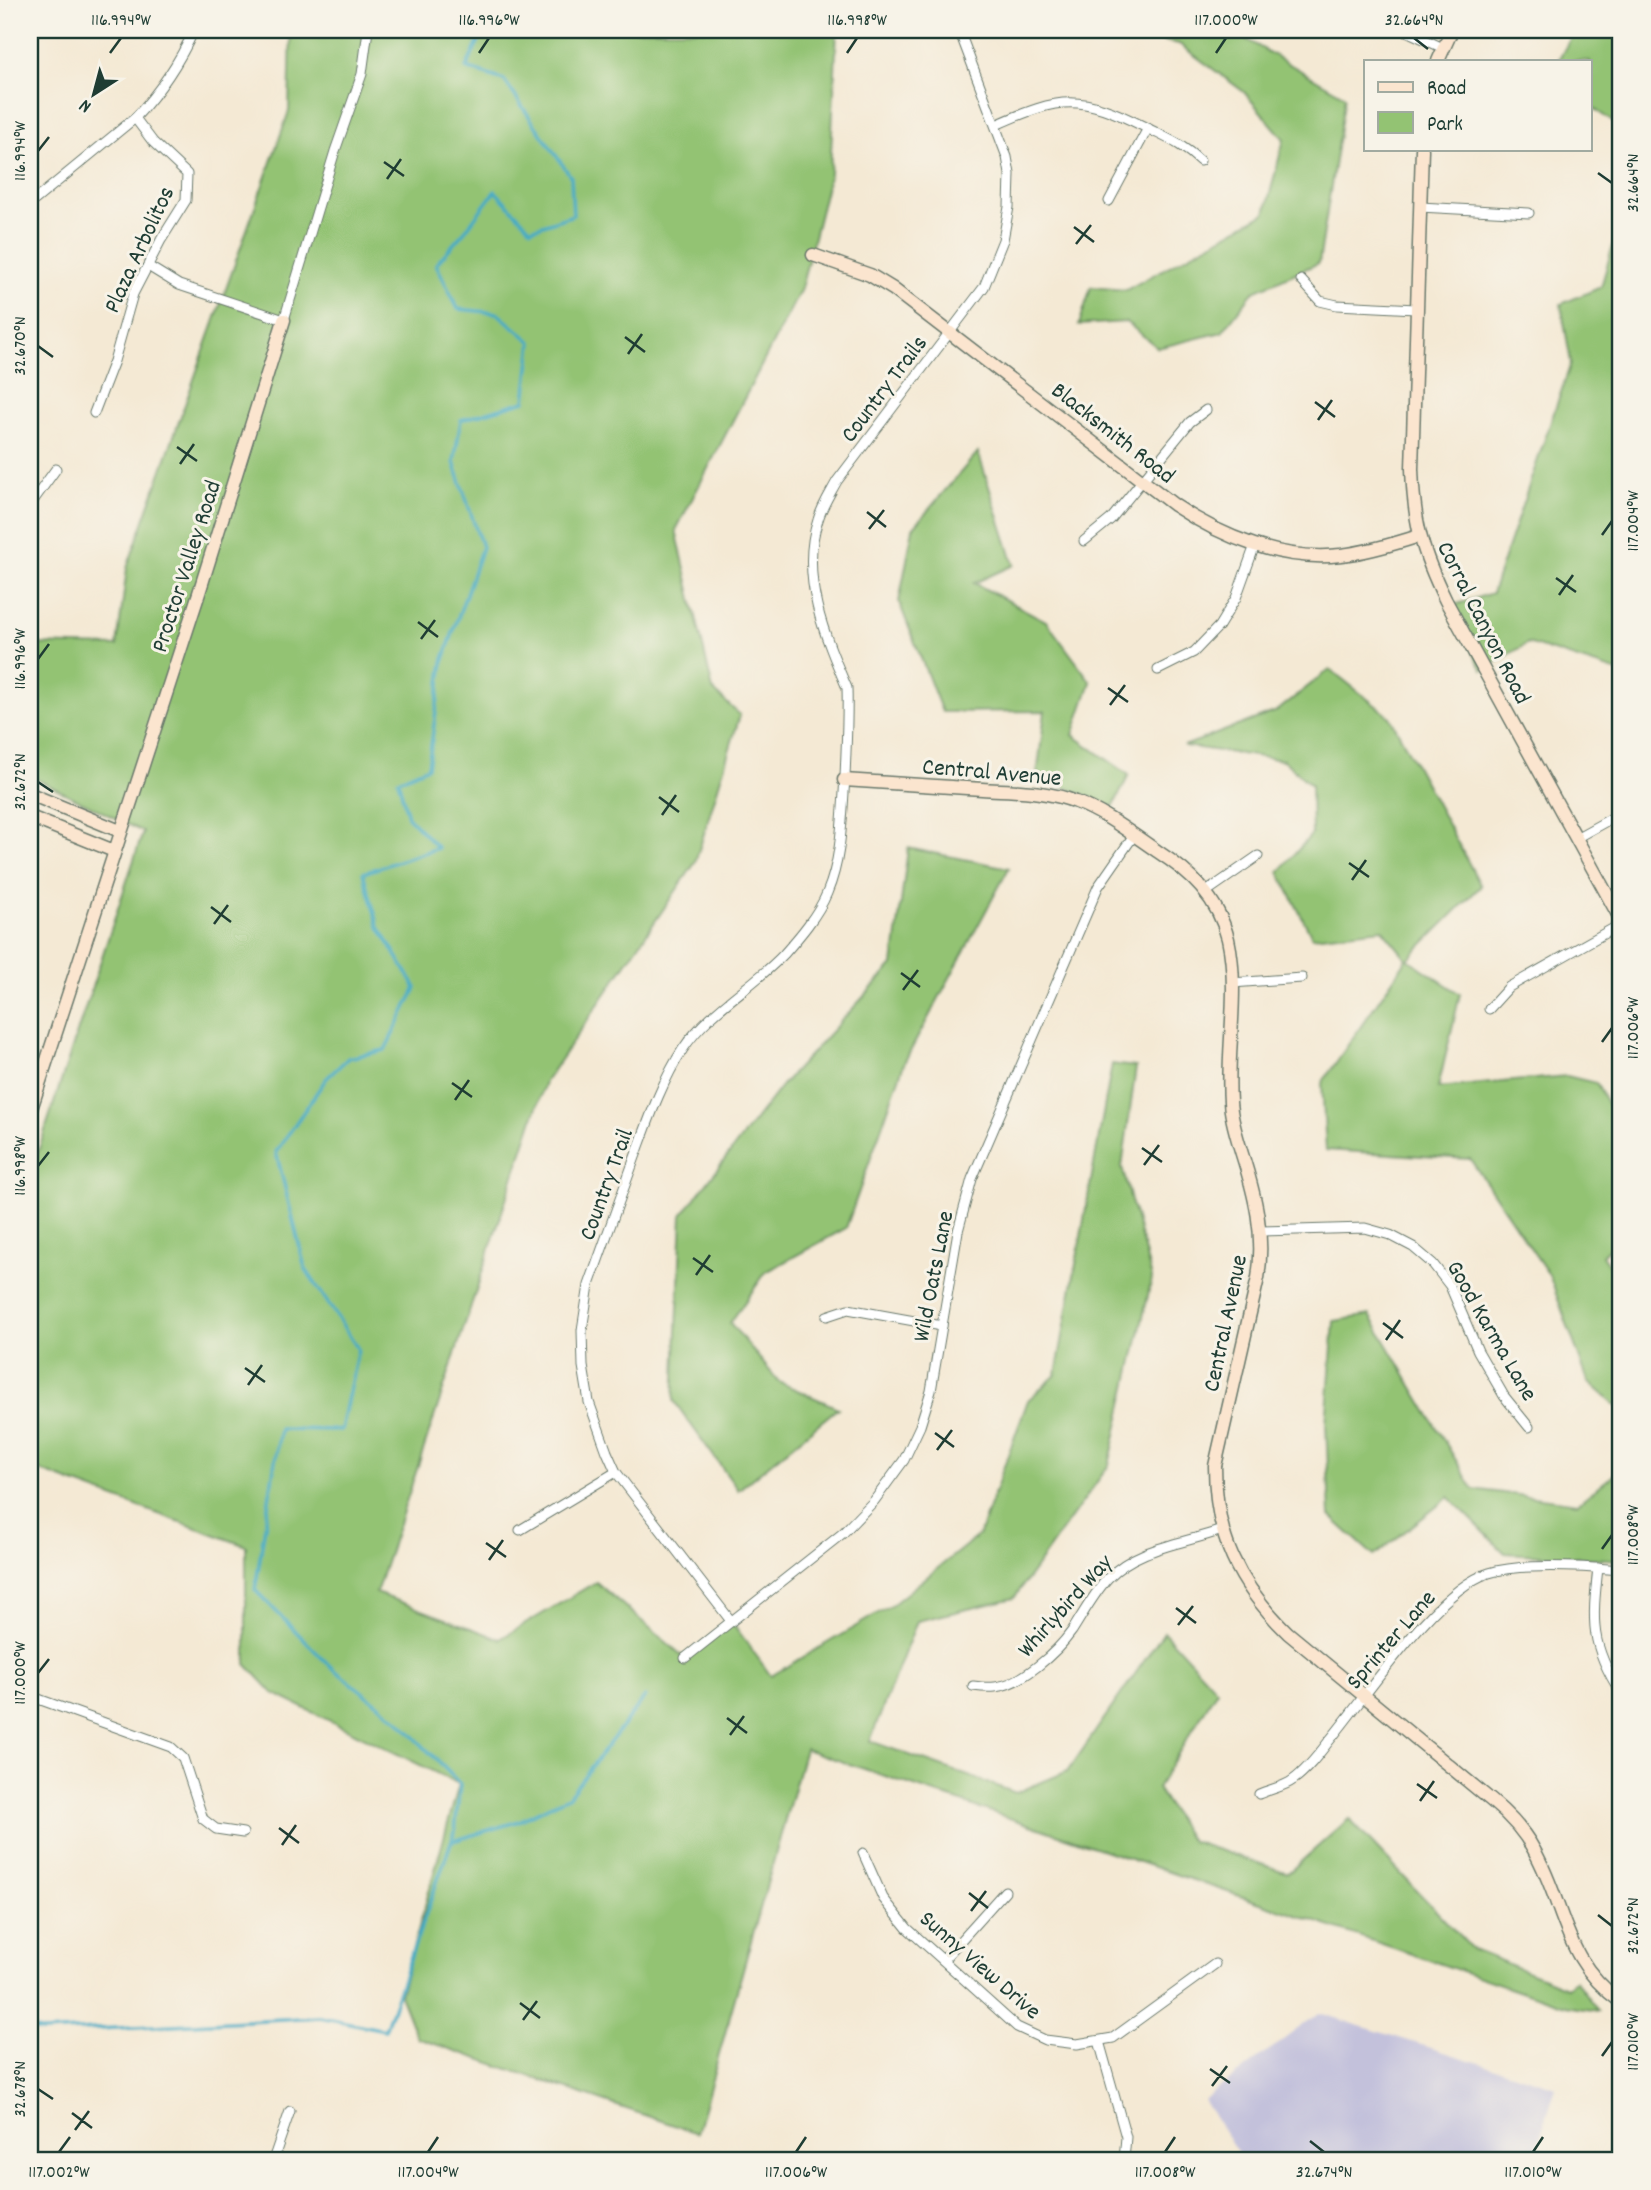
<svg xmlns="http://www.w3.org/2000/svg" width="1651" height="2190" viewBox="0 0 1651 2190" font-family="Dekko,sans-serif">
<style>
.industrial{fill:#c3c1db}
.green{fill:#93c373;stroke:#598054;stroke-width:2}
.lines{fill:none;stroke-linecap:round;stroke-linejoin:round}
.stream{stroke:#45abc5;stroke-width:3.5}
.street-casing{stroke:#6a796c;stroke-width:11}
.secondary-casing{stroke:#6a796c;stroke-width:15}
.street{stroke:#fff;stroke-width:9}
.secondary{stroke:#fbe5cf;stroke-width:12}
.ticks{fill:none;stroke:#1f3d34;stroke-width:2.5}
.labels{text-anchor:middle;stroke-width:6;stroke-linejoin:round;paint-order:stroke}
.street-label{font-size:24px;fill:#1f3d34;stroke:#f7f3e8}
.neatline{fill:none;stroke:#1f3d34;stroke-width:2.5}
.ticks-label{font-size:18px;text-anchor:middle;fill:#1f3d34}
</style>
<rect width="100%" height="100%" fill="#f7f3e8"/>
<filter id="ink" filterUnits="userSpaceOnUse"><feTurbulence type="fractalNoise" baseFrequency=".0143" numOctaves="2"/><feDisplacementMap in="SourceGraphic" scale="14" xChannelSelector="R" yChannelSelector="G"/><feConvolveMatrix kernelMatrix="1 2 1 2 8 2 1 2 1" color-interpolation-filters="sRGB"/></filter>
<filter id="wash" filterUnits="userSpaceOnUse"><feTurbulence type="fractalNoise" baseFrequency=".00686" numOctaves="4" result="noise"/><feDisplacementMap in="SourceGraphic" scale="28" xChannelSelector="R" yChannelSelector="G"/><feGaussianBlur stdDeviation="1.57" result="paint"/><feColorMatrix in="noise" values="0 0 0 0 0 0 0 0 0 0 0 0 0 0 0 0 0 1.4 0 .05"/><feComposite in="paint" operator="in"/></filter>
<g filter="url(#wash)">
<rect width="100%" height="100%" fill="#f4e9d4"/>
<!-- industrial -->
<path class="industrial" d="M 1319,2013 L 1556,2087 L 1533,2160 L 1236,2160 L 1238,2153 L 1203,2100 Z"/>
<!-- green -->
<g class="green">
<path d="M 291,30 L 837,30 L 830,173 L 801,289 L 676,530 L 713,690 L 740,715 L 695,863 L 545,1082 L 376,1593 L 500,1639 L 596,1582 L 685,1658 L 731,1621 L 771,1676 L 892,1605 L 979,1535 L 1028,1400 L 1056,1375 L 1112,1064 L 1136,1067 L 1122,1167 L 1152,1278 L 1109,1465 L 1014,1598 L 917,1621 L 870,1741 L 1016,1793 L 1068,1771 L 1164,1632 L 1217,1690 L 1157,1788 L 1191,1841 L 1288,1873 L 1349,1819 L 1473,1950 L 1567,1987 L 1575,1980 L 1598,2011 L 1565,2006 L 805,1749 L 697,2133 L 417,2038 L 400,1995 L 459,1784 L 273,1693 L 246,1664 L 246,1546 L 30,1467 L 30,1176 L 143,832 L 30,776 L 30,644 L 117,646 L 127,568 L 289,111 Z"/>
<path d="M 1114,30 L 1230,30 L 1345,96 L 1319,263 L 1254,291 L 1222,332 L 1158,348 L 1126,322 L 1079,325 L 1091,287 L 1126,290 L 1265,213 L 1284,139 L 1244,92 L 1179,44 Z"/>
<path d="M 1575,30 L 1621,30 L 1621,150 L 1617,125 L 1590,106 L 1590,61 L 1558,61 Z"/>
<path d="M 1621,217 L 1621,673 L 1528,643 L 1483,670 L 1448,607 L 1492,593 L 1571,363 L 1561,304 L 1601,287 Z"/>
<path d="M 978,452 L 1014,565 L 974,583 L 1046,621 L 1091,682 L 1073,735 L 1129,775 L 1113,807 L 1037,776 L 1045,711 L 942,712 L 899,602 L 913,528 Z"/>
<path d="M 1330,669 L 1390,717 L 1481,886 L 1408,959 L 1460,994 L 1438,1088 L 1567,1076 L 1596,1083 L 1621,1128 L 1621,1237 L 1602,1255 L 1621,1283 L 1621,1410 L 1588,1381 L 1549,1275 L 1470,1159 L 1326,1150 L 1322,1083 L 1407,959 L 1382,929 L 1312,937 L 1279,872 L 1312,834 L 1311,785 L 1283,760 L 1184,746 L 1277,711 Z"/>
<path d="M 908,848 L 1009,868 L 905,1061 L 846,1228 L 766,1272 L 730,1323 L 779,1382 L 838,1408 L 738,1490 L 674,1401 L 682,1215 L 782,1085 L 893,965 Z"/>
<path d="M 1370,1315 L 1473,1489 L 1578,1503 L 1621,1469 L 1621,1560 L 1505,1553 L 1449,1497 L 1374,1556 L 1330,1516 L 1326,1424 L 1334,1321 Z"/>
</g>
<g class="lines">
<!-- stream -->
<g class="stream">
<path d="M 453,1841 L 519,1821 L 568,1797 L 645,1697"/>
<path d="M 30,2028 L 42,2032 L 320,2017 L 385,2030 L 455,1831 L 460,1784 L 398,1720 L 331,1667 L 255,1590 L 280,1429 L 341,1430 L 358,1349 L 305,1268 L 276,1152 L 326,1079 L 348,1058 L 385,1050 L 416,988 L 379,927 L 363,873 L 438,848 L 408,817 L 398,780 L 428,767 L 443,662 L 482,547 L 454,462 L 461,420 L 525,401 L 532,342 L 497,313 L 458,309 L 436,264 L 465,231 L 495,191 L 531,229 L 573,215 L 571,177 L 504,80 L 466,68 L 484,30"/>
</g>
</g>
</g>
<g filter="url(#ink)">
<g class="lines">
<!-- street casing -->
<g class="street-casing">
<g id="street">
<path d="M 1404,30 L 1443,48"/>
<path d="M 996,125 C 1061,96 1080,94 1145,127 C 1168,139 1181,143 1200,161"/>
<path d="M 1109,201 L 1148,128"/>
<path d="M 30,204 L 135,118 C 160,91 179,63 194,30"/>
<path d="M 1420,207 L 1529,213"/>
<path d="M 148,266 L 179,285 L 284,320 L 335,151 L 362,74 L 368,30"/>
<path d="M 1301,280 L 1320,301 L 1337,305 L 1416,309"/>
<path d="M 94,413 L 114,361 L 133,294 L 161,240 L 186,200 L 187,174 L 153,142 L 135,118"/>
<path d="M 30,505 L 56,469"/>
<path d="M 1084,541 L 1111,519 L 1190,422 L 1206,410"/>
<path d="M 1158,670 L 1194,652 L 1219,626 L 1236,598 L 1255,545"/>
<path d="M 1576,838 L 1621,813"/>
<path d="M 1206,892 L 1258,856"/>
<path d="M 1232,983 L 1302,978"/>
<path d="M 1489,1009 L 1509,987 L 1621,924"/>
<path d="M 1261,1231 L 1365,1228 L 1390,1235 L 1413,1247 L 1433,1264 L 1450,1286 L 1478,1351 L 1504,1396 L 1529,1427"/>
<path d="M 827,1316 L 848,1309 L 942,1326"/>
<path d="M 520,1530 L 616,1472"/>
<path d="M 1598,1568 C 1592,1622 1590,1645 1621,1693"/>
<path d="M 731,1621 L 616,1472 L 607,1452 L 589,1402 L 583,1366 L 582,1330 L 589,1285 C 604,1243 619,1202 634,1160 C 648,1122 661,1083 683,1049 C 709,1010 753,987 784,954 C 799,937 818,915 827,893 C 842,858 842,817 845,778 C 846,748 848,718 847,688 C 825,637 799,576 818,520 C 822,506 830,494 837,481 L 984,287 L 1003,240 L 1009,207 L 1010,174 L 1007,157 L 959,30"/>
<path d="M 685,1658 L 843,1533 L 874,1501 L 904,1460 L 920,1426 L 931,1391 L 958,1231 L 972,1179 L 1098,887 L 1134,835"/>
<path d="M 973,1686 C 980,1687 988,1688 995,1687 C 1021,1685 1057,1652 1072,1631 C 1083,1614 1094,1593 1108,1578 C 1138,1547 1183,1544 1222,1530"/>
<path d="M 30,1696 L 171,1747 L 183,1758 L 203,1819 L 216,1829 L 243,1833"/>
<path d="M 1259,1794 C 1270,1789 1284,1787 1293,1780 C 1307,1770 1319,1754 1329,1741 C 1366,1697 1436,1589 1489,1573 C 1521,1563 1586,1567 1621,1570"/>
<path d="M 863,1853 L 883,1898 L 907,1928 L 1017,2027 L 1045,2040 L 1077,2044 L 1113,2038 L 1215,1964"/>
<path d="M 943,1960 L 1005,1891"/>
<path d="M 1099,2041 L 1126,2137 L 1124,2160"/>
<path d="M 273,2160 L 290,2111"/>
</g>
</g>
<!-- secondary casing -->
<g class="secondary-casing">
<g id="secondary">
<path d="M 1438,61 L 1452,30"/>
<path d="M 1422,149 L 1412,469 C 1414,524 1422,552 1446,601 L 1621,920"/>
<path d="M 813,255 L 870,275 L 893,289 L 1174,505 C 1222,537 1282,562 1341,555 C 1368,552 1394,544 1419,536"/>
<path d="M 844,780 C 890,783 936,786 982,789 C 1013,791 1046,790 1076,802 C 1104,812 1132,834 1157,851 C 1191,873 1218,898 1228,939 C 1240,992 1226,1049 1230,1102 C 1231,1120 1237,1137 1242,1154 C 1255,1195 1265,1234 1258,1278 L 1215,1466 C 1215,1537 1238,1584 1288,1633 L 1492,1801 C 1509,1815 1524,1831 1534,1850 C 1566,1907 1562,1959 1621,2002"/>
<path d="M 30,794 L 120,831"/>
<path d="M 30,817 L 114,851"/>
<path d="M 30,1112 L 199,593 L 284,320"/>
</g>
</g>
<!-- street -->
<use href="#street" class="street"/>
<!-- secondary -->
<use href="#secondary" class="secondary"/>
</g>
</g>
<!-- ticks -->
<path class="ticks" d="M 1414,38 L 1428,49M 110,53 L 121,38M 479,53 L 489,38M 847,53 L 857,38M 1216,53 L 1226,38M 38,151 L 49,137M 384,162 L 404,176M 1598,173 L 1612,183M 387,179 L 401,159M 1074,227 L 1094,242M 1076,244 L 1091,225M 625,337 L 645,352M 38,346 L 53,357M 628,354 L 642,334M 1315,402 L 1335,417M 1318,420 L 1332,400M 177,447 L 197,461M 180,464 L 194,444M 867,512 L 886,527M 869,529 L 884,510M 1602,535 L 1612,521M 1556,578 L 1576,592M 1559,595 L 1573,575M 418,622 L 438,637M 421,639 L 435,620M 38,659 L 49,644M 1108,688 L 1128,702M 1110,705 L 1125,685M 38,782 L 53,792M 659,797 L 679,812M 662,815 L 676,795M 1349,863 L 1369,877M 1352,880 L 1366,860M 211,907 L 231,922M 214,924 L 228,905M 901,973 L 920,987M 903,990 L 918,970M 1602,1042 L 1612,1028M 452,1083 L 472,1097M 455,1100 L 469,1080M 1142,1148 L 1162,1162M 1144,1165 L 1159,1145M 38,1166 L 49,1152M 693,1258 L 713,1272M 696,1275 L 710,1255M 1383,1323 L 1403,1338M 1386,1340 L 1400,1320M 245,1368 L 265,1382M 248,1385 L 262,1365M 935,1433 L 954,1447M 937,1450 L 952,1430M 486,1543 L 506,1557M 1602,1549 L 1612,1535M 489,1560 L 503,1540M 1176,1608 L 1196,1623M 1178,1625 L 1193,1606M 38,1673 L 49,1659M 727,1718 L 747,1733M 730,1735 L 744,1716M 1417,1784 L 1437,1798M 1420,1801 L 1434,1781M 279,1828 L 299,1843M 282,1845 L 296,1825M 969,1893 L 988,1908M 971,1911 L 986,1891M 1598,1915 L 1612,1926M 520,2003 L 540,2018M 523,2020 L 537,2001M 1602,2056 L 1612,2042M 1210,2069 L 1230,2083M 1212,2086 L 1227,2066M 38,2089 L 53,2099M 72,2113 L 92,2128M 75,2130 L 89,2111M 1310,2141 L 1324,2152M 59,2152 L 70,2137M 428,2152 L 438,2137M 796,2152 L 806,2137M 1165,2152 L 1175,2137M 1533,2152 L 1543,2137"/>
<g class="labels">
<!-- street labels -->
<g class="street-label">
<text transform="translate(138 249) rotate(-65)" y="8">Plaza Arbolitos</text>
<text transform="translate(883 388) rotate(-53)" y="8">Country Trails</text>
<text transform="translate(1114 432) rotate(38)" y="8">Blacksmith Road</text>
<text transform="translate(185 566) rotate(-72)" y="8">Proctor Valley Road</text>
<text transform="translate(1485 622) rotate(63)" y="8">Corral Canyon Road</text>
<text transform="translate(992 771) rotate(5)" y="8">Central Avenue</text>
<text transform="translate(605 1184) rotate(-70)" y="8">Country Trail</text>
<text transform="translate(932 1276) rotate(-79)" y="8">Wild Oats Lane</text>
<text transform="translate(1224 1323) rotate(-78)" y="8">Central Avenue</text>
<text transform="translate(1493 1330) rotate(60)" y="8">Good Karma Lane</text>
<text transform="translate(1064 1605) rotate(-48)" y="8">Whirlybird Way</text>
<text transform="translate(1390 1639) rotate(-49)" y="8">Sprinter Lane</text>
<text transform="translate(981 1964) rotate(41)" y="8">Sunny View Drive</text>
</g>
</g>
<!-- margin -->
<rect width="1651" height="2190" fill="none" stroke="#f7f3e8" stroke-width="77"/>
<!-- legend -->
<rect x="1364" y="60" width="228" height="91" fill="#f7f3e8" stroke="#a1aaa0" stroke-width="2"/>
<rect x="1378" y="82" width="35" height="10" fill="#fbe5cf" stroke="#a1aaa0" stroke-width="2"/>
<text x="1427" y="94" font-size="21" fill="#1f3d34">Road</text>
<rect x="1378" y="112" width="35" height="21" fill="#93c373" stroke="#a1aaa0" stroke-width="2"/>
<text x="1427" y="130" font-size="21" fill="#1f3d34">Park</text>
<!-- north arrow -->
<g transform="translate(94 94) rotate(216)" stroke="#f7f3e8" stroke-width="5" paint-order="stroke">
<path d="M0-5L12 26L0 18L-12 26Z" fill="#1f3d34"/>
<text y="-10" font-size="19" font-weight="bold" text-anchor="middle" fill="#1f3d34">N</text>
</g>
<rect x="38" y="38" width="1574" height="2114" class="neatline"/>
<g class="ticks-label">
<text x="121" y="25">116.994°W</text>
<text x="489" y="25">116.996°W</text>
<text x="857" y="25">116.998°W</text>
<text x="1226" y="25">117.000°W</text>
<text x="1414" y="25">32.664°N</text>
<text transform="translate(19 151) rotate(-90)" y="6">116.994°W</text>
<text transform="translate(1632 183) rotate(-90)" y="6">32.664°N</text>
<text transform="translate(19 346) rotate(-90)" y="6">32.670°N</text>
<text transform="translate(1632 521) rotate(-90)" y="6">117.004°W</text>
<text transform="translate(19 659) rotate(-90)" y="6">116.996°W</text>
<text transform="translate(19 782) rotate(-90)" y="6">32.672°N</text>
<text transform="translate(1632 1028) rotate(-90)" y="6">117.006°W</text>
<text transform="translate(19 1166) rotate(-90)" y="6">116.998°W</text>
<text transform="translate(1632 1535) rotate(-90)" y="6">117.008°W</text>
<text transform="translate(19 1673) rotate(-90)" y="6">117.000°W</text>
<text transform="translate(1632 1926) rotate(-90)" y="6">32.672°N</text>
<text transform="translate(1632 2042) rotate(-90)" y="6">117.010°W</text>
<text transform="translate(19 2089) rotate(-90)" y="6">32.678°N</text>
<text x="59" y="2177">117.002°W</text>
<text x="428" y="2177">117.004°W</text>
<text x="796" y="2177">117.006°W</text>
<text x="1165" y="2177">117.008°W</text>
<text x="1324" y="2177">32.674°N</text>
<text x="1533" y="2177">117.010°W</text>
</g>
</svg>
